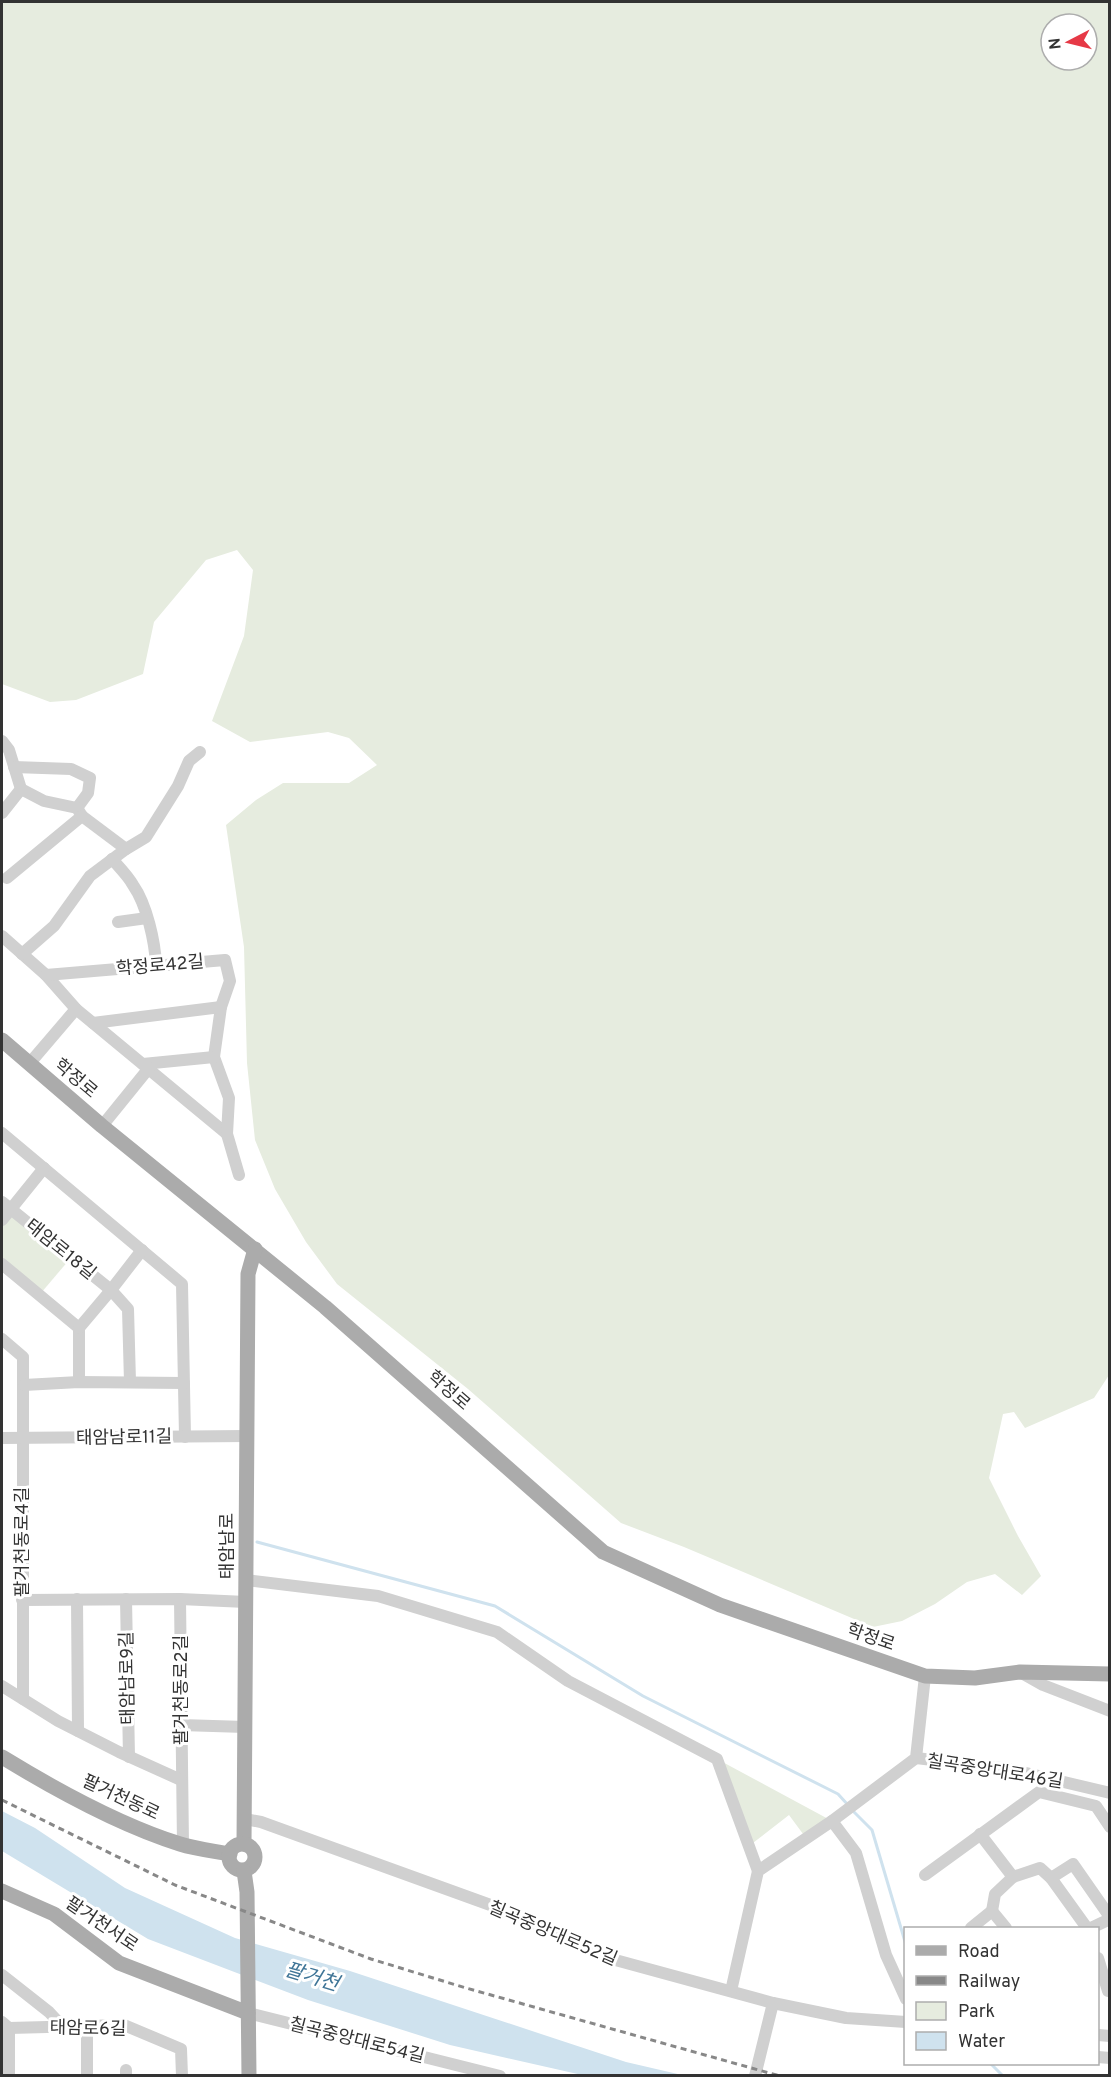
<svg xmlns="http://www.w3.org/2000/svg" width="1111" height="2077" viewBox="0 0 1111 2077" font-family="Overpass,'Noto Sans KR',sans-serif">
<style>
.green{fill:#e6ecdf;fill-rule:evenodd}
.water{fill:#cfe2ee}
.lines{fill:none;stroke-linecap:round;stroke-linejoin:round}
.stream{stroke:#cfe2ee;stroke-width:3}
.minor{stroke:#d0d0d0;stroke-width:12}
.major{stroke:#ababab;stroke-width:15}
.rail{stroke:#888;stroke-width:3;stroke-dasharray:6 4.5;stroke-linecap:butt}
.labels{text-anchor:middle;stroke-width:6;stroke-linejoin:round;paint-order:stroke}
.street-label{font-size:18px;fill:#333;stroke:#fff}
.water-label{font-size:20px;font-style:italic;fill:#3f7597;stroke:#fff}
</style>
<rect width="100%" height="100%" fill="#fff"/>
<!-- green -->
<g class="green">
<path d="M 2,2 L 1109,2 L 1109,1375 L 1094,1398 L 1025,1428 L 1014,1412 L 1003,1414 L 989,1478 L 1018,1536 L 1041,1576 L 1022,1595 L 995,1574 L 967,1582 L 935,1604 L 902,1621 L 873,1627 L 684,1547 L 621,1523 L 468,1389 L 337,1284 L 306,1242 L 275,1189 L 255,1140 L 247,1063 L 244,947 L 226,825 L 256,800 L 283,783 L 349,783 L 377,765 L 349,738 L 328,732 L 250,742 L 212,721 L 244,636 L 253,570 L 237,550 L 206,560 L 154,622 L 143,674 L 76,700 L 50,702 L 2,684 ZM 1051,24 L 1087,24 L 1087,60 L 1051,60 Z"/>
<path d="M 11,1213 L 69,1260 L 41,1293 L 2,1260 L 2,1225 Z"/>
<path d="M 717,1759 L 832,1821 L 806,1838 L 789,1815 L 749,1846 Z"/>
</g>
<!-- water -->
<path class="water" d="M 2,1811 L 35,1828 L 125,1888 L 235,1938 L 350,1971 L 626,2062 L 682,2075 L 582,2075 L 450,2045 L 308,2000 L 148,1939 L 2,1851 Z"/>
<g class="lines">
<!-- stream -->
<g class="stream">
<path d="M 257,1542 L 495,1606 L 643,1696 L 838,1794 L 848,1805"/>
<path d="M 852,1810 L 872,1830 L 906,1945"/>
<path d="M 991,2064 L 1003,2076"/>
</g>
<!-- minor -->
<g class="minor">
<path d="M 2,741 L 9,750 L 21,789"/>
<path d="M 14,767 L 71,769 L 90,778 L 88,793 L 77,808"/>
<path d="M 2,813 L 21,789 L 44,801 L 77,808 L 82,816 L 7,878"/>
<path d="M 126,849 L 146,837 L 178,786 L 189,761 L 200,752"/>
<path d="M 112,859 C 119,867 128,876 133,885 C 147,905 155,942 156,965"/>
<path d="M 118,922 L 147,918"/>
<path d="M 2,936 L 46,975 L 76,1009 L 227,1134"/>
<path d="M 22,954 L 54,926 L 90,876 L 126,849 L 82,816"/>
<path d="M 46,975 L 225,960 L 230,981 L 221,1007 L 214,1057 L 229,1098 L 227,1134 L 239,1175"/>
<path d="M 93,1023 L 221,1007"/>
<path d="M 29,1064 L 76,1009"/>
<path d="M 143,1064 L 214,1057"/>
<path d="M 102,1126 L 149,1068"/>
<path d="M 2,1133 L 182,1284 L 185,1437"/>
<path d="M 2,1202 L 111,1290 L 142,1250"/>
<path d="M 2,1220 L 44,1168"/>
<path d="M 2,1264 L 79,1328 L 79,1382"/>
<path d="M 79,1328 L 111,1290 L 128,1309 L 130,1382"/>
<path d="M 2,1339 L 23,1357 L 23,1699"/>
<path d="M 24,1385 L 79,1382 L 184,1383"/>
<path d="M 2,1438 L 247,1436"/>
<path d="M 246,1580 L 378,1596 L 497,1632 L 568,1681 L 717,1759 L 758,1871"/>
<path d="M 77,1599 L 78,1731"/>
<path d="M 126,1599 L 129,1757"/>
<path d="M 180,1599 L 183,1845"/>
<path d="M 22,1600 L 180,1599 L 246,1602"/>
<path d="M 1020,1672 L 1043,1685 L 1110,1711"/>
<path d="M 2,1686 L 58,1721 L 119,1752 L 181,1780"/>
<path d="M 181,1725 L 245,1727"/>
<path d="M 916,1758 L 1009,1769 L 1110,1793"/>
<path d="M 245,1819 L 261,1822 L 507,1911 L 608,1958 L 773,2003 L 846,2018 L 906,2022"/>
<path d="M 832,1821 L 856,1853 L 886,1955 L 906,1999"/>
<path d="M 980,1834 L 1013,1877"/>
<path d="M 925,1875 L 1039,1792 L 1096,1806 L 1110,1827"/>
<path d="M 992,1911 L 995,1894 L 1013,1877 L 1040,1868 L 1051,1878"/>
<path d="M 971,1928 L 992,1911 L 1006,1928"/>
<path d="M 1087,1928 L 1051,1878 L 1073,1864 L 1110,1917"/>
<path d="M 1091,1928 L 1110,1919"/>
<path d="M 1098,1958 L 1108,1991"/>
<path d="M 2,1975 L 49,2012 L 62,2026"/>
<path d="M 731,1991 L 758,1871 L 832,1821 L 916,1758 L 925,1676"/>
<path d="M 248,2013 L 500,2076"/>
<path d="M 2,2022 L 9,2028 L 124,2025 L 181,2049 L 182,2076"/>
<path d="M 87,2025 L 87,2076"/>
<path d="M 1098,2035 L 1110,2036"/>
<path d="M 1098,2057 L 1110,2058"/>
<path d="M 126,2070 L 126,2076"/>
<path d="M 9,2076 L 9,2028"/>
<path d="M 755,2076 L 773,2003"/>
</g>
<!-- major -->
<g class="major">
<path d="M 2,1040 L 102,1126 L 325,1307 L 603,1552 L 720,1605 L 925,1676 L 975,1678 L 1020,1672 L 1110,1674"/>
<path d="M 2,1757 C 56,1790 119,1825 180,1844 C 196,1849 214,1851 230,1854"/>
<path d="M 244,1844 L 248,1274 L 255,1249"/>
<circle cx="242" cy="1857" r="13"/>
<path d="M 244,1871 L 247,1892 L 249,2076"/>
<path d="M 2,1891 L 54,1914 L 119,1963 L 248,2013"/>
</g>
<!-- rail -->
<path class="rail" d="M 2,1800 L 175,1885 L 371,1959 L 466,1988 L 780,2076"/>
</g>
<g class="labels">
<!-- street labels -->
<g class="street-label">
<text transform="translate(160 965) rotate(-5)" y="6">학정로42길</text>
<text transform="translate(76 1078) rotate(40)" y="6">학정로</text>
<text transform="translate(61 1249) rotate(39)" y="6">태암로18길</text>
<text transform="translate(449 1390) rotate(41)" y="6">학정로</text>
<text transform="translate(124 1437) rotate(-1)" y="6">태암남로11길</text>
<text transform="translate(22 1542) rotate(-90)" y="6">팔거천동로4길</text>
<text transform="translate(227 1546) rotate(-90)" y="6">태암남로</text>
<text transform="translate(871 1637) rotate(19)" y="6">학정로</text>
<text transform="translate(127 1678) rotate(-91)" y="6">태암남로9길</text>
<text transform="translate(181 1690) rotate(-90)" y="6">팔거천동로2길</text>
<text transform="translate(995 1771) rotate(9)" y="6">칠곡중앙대로46길</text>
<text transform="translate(121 1797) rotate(25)" y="6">팔거천동로</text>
<text transform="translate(102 1924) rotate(34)" y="6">팔거천서로</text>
<text transform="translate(553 1933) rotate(23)" y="6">칠곡중앙대로52길</text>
<text transform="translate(88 2028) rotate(1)" y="6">태암로6길</text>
<text transform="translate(357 2040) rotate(14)" y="6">칠곡중앙대로54길</text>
</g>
<!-- water labels -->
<g class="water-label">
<text transform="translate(312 1976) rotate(17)" y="7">팔거천</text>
</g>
</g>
<!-- border -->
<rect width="1111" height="2077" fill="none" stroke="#333333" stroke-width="6"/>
<!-- legend -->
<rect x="904" y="1927" width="195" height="138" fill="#ffffff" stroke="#adadad" stroke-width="1.5"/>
<rect x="916" y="1946" width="30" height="9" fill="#ababab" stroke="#adadad" stroke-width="1.5"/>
<text x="958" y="1957" font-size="18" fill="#333333">Road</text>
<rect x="916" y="1976" width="30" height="9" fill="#888888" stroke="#adadad" stroke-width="1.5"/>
<text x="958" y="1987" font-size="18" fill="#333333">Railway</text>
<rect x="916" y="2002" width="30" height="18" fill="#e6ecdf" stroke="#adadad" stroke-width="1.5"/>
<text x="958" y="2017" font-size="18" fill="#333333">Park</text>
<rect x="916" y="2032" width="30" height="18" fill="#cfe2ee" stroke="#adadad" stroke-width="1.5"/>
<text x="958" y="2047" font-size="18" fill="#333333">Water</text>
<!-- north arrow -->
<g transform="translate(1069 42) rotate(263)"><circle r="28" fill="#ffffff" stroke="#adadad" stroke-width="1.5"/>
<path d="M0-4.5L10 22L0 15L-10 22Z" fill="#e63946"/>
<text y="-9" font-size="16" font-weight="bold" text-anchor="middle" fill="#333333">N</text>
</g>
</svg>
